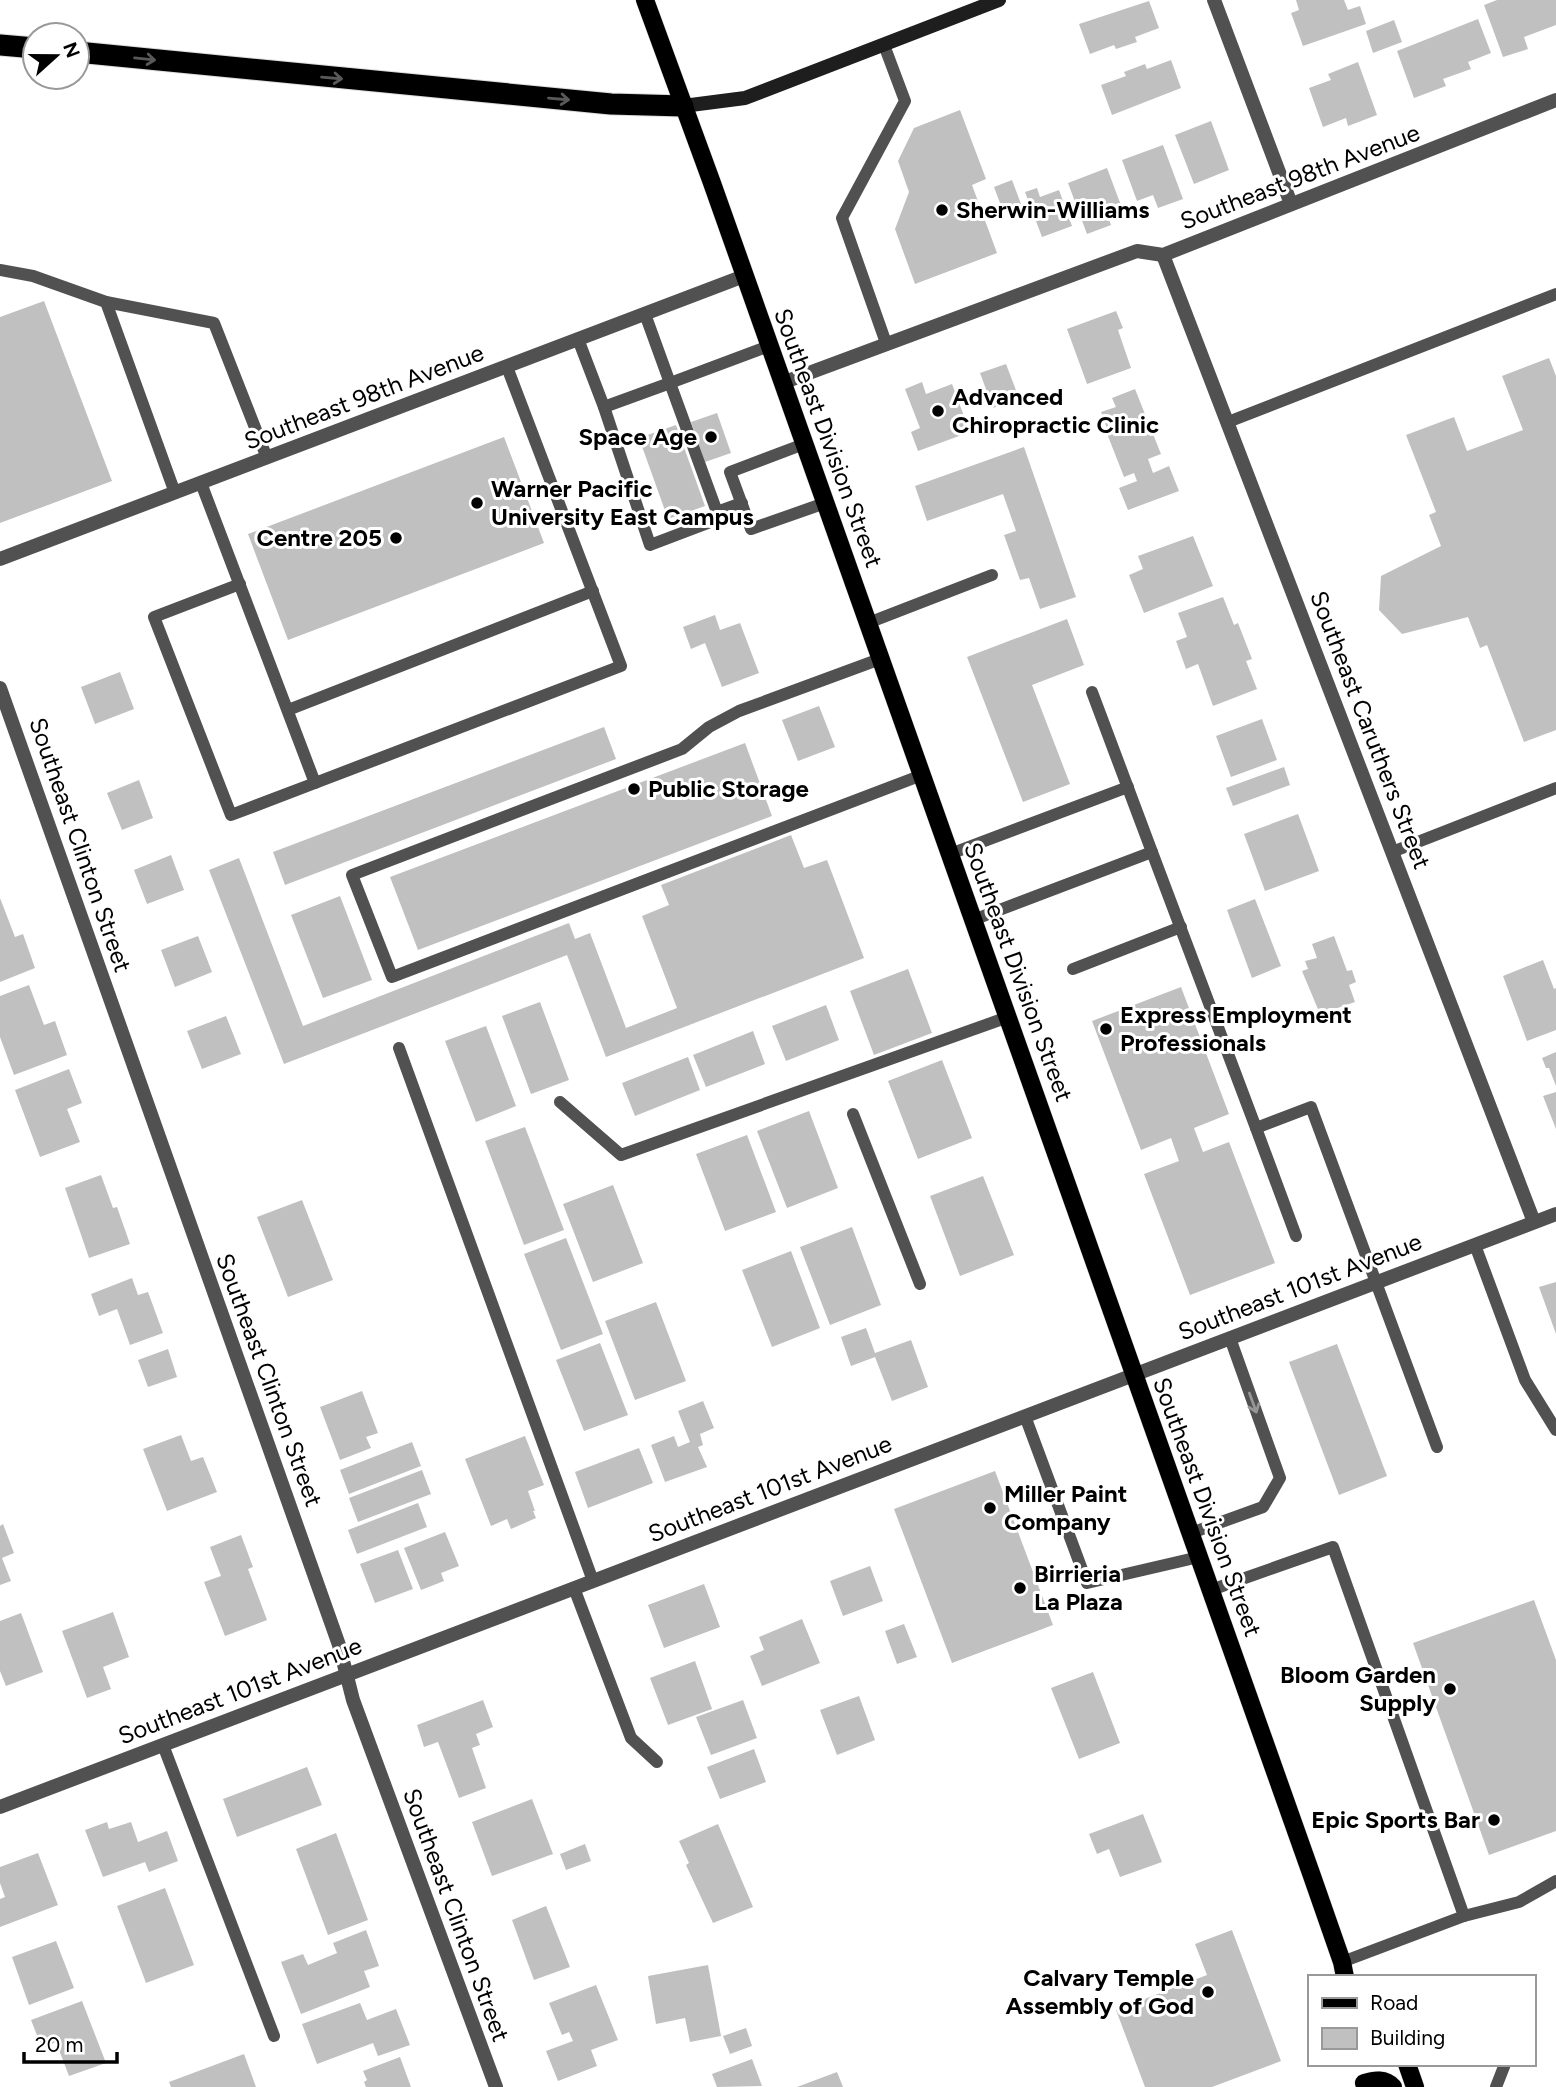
<svg xmlns="http://www.w3.org/2000/svg" width="1556" height="2087" viewBox="0 0 1556 2087" font-family="Figtree,sans-serif">
<style>
.building{fill:#c0c0c0}
.lines{fill:none;stroke-linecap:round;stroke-linejoin:round}
.primary-casing{stroke:#dbdbdb;stroke-width:19}
.highway-casing{stroke:#dbdbdb;stroke-width:23}
.lane{stroke:#515151;stroke-width:12}
.street{stroke:#515151;stroke-width:14}
.secondary{stroke:#1e1e1e;stroke-width:14}
.primary{stroke:#000;stroke-width:18}
.highway{stroke:#000;stroke-width:21}
.oneway{stroke:#595959}
.oneway2{stroke:#979797}
.poi-dot{fill:#000;stroke:#fff;stroke-width:2.5}
.labels{text-anchor:middle;stroke-width:6;stroke-linejoin:round;paint-order:stroke}
.street-label{font-size:24px;fill:#000;stroke:#fff}
.poi-label{font-size:24px;font-weight:bold;fill:#000;stroke:#fff;text-anchor:start}
</style>
<rect width="100%" height="100%" fill="#fff"/>
<!-- building -->
<g class="building">
<path d="M 1296,0 L 1344,0 L 1348,10 L 1360,6 L 1366,24 L 1303,46 L 1291,13 L 1299,10 Z"/>
<path d="M 1497,0 L 1556,0 L 1556,25 L 1524,37 L 1528,49 L 1503,57 L 1484,5 Z"/>
<path d="M 1149,1 L 1159,28 L 1135,37 L 1137,42 L 1116,49 L 1114,45 L 1090,54 L 1079,24 Z"/>
<path d="M 1478,19 L 1491,53 L 1468,62 L 1471,69 L 1443,79 L 1446,86 L 1414,98 L 1397,51 Z"/>
<path d="M 1394,20 L 1402,42 L 1373,53 L 1366,31 Z"/>
<path d="M 1171,60 L 1181,88 L 1112,115 L 1101,85 L 1126,76 L 1124,72 L 1145,64 L 1147,69 Z"/>
<path d="M 1358,62 L 1377,115 L 1348,126 L 1346,118 L 1323,127 L 1309,88 L 1331,80 L 1328,74 Z"/>
<path d="M 960,110 L 986,179 L 972,185 L 997,253 L 915,284 L 895,229 L 909,192 L 898,161 L 914,128 Z"/>
<path d="M 1211,121 L 1229,170 L 1194,184 L 1175,135 Z"/>
<path d="M 1163,145 L 1183,199 L 1158,208 L 1153,195 L 1137,201 L 1122,160 Z"/>
<path d="M 1107,168 L 1122,208 L 1107,214 L 1111,225 L 1087,234 L 1068,183 Z"/>
<path d="M 1012,180 L 1021,204 L 1003,211 L 994,187 Z"/>
<path d="M 1037,188 L 1040,197 L 1059,190 L 1072,226 L 1042,237 L 1025,192 Z"/>
<path d="M 44,301 L 112,481 L 0,523 L 0,317 Z"/>
<path d="M 1116,311 L 1123,328 L 1118,330 L 1131,368 L 1087,384 L 1067,329 Z"/>
<path d="M 1549,358 L 1556,376 L 1556,730 L 1524,742 L 1487,645 L 1480,648 L 1468,617 L 1402,634 L 1379,610 L 1381,576 L 1441,546 L 1429,515 L 1436,512 L 1406,435 L 1454,417 L 1467,451 L 1523,430 L 1502,376 Z"/>
<path d="M 1006,364 L 1019,398 L 993,408 L 980,373 Z"/>
<path d="M 922,382 L 926,394 L 952,384 L 970,432 L 918,451 L 911,432 L 920,428 L 905,389 Z"/>
<path d="M 1135,389 L 1161,454 L 1148,459 L 1153,473 L 1169,466 L 1179,491 L 1128,510 L 1119,488 L 1137,481 L 1134,473 L 1124,477 L 1106,431 L 1108,431 L 1101,412 L 1116,407 L 1112,398 Z"/>
<path d="M 717,413 L 731,453 L 705,462 L 691,422 Z"/>
<path d="M 676,425 L 705,506 L 668,519 L 639,438 Z"/>
<path d="M 504,437 L 544,543 L 288,640 L 248,534 Z"/>
<path d="M 1024,447 L 1076,597 L 1040,609 L 1029,578 L 1020,580 L 1004,535 L 1016,531 L 1003,494 L 927,521 L 915,486 Z"/>
<path d="M 1193,536 L 1213,586 L 1144,613 L 1129,575 L 1143,569 L 1138,556 Z"/>
<path d="M 1223,597 L 1234,625 L 1238,623 L 1252,659 L 1246,661 L 1257,689 L 1213,706 L 1198,664 L 1186,669 L 1176,641 L 1187,637 L 1178,613 Z"/>
<path d="M 715,615 L 720,630 L 740,623 L 759,673 L 722,687 L 705,643 L 691,649 L 683,627 Z"/>
<path d="M 1067,619 L 1084,665 L 1032,685 L 1070,784 L 1023,802 L 967,657 Z"/>
<path d="M 120,672 L 134,709 L 95,724 L 81,687 Z"/>
<path d="M 819,706 L 835,747 L 798,761 L 782,720 Z"/>
<path d="M 1262,719 L 1277,760 L 1231,777 L 1216,736 Z"/>
<path d="M 604,727 L 616,759 L 285,885 L 273,852 Z"/>
<path d="M 745,743 L 772,816 L 418,950 L 390,877 Z"/>
<path d="M 1284,767 L 1290,785 L 1233,806 L 1226,788 Z"/>
<path d="M 139,780 L 153,818 L 122,830 L 107,793 Z"/>
<path d="M 1298,814 L 1319,871 L 1265,891 L 1244,834 Z"/>
<path d="M 791,835 L 804,868 L 827,860 L 864,958 L 606,1057 L 567,955 L 284,1064 L 209,870 L 239,858 L 303,1026 L 569,923 L 575,939 L 590,933 L 626,1028 L 677,1008 L 642,916 L 669,905 L 661,885 Z"/>
<path d="M 171,855 L 184,890 L 147,904 L 134,870 Z"/>
<path d="M 340,896 L 372,980 L 323,998 L 291,915 Z"/>
<path d="M 0,898 L 15,937 L 23,934 L 35,968 L 0,982 Z"/>
<path d="M 1255,899 L 1281,966 L 1252,978 L 1227,910 Z"/>
<path d="M 198,936 L 212,972 L 175,987 L 161,950 Z"/>
<path d="M 1334,936 L 1347,971 L 1352,970 L 1356,982 L 1349,985 L 1355,1002 L 1320,1014 L 1302,971 L 1308,969 L 1305,961 L 1317,958 L 1312,944 Z"/>
<path d="M 1543,960 L 1554,989 L 1556,988 L 1556,1030 L 1527,1041 L 1503,976 Z"/>
<path d="M 908,969 L 932,1033 L 874,1055 L 850,991 Z"/>
<path d="M 29,985 L 44,1025 L 55,1021 L 67,1055 L 14,1075 L 0,1037 L 0,996 Z"/>
<path d="M 1181,987 L 1229,1114 L 1194,1128 L 1203,1152 L 1229,1142 L 1275,1263 L 1190,1295 L 1144,1174 L 1179,1161 L 1171,1138 L 1141,1150 L 1092,1021 Z"/>
<path d="M 540,1002 L 569,1080 L 531,1094 L 502,1016 Z"/>
<path d="M 826,1005 L 839,1040 L 786,1061 L 772,1026 Z"/>
<path d="M 226,1016 L 241,1054 L 202,1069 L 187,1031 Z"/>
<path d="M 486,1026 L 516,1106 L 476,1122 L 445,1041 Z"/>
<path d="M 753,1031 L 765,1064 L 706,1087 L 693,1055 Z"/>
<path d="M 1556,1052 L 1556,1086 L 1549,1068 L 1546,1068 L 1542,1058 Z"/>
<path d="M 688,1057 L 700,1090 L 635,1116 L 622,1083 Z"/>
<path d="M 942,1060 L 972,1138 L 918,1159 L 888,1081 Z"/>
<path d="M 69,1069 L 82,1103 L 67,1109 L 80,1142 L 40,1157 L 15,1090 Z"/>
<path d="M 1556,1092 L 1556,1129 L 1543,1096 Z"/>
<path d="M 809,1111 L 838,1188 L 787,1208 L 757,1131 Z"/>
<path d="M 525,1127 L 564,1230 L 524,1245 L 485,1141 Z"/>
<path d="M 747,1135 L 776,1212 L 725,1231 L 696,1154 Z"/>
<path d="M 101,1175 L 113,1208 L 117,1207 L 130,1244 L 89,1258 L 65,1188 Z"/>
<path d="M 983,1176 L 1014,1255 L 960,1276 L 930,1196 Z"/>
<path d="M 613,1185 L 643,1263 L 593,1282 L 563,1204 Z"/>
<path d="M 302,1200 L 333,1280 L 288,1297 L 257,1217 Z"/>
<path d="M 852,1227 L 881,1305 L 830,1325 L 800,1247 Z"/>
<path d="M 566,1238 L 603,1334 L 561,1350 L 524,1254 Z"/>
<path d="M 791,1251 L 820,1328 L 772,1347 L 742,1270 Z"/>
<path d="M 132,1278 L 138,1295 L 148,1292 L 163,1333 L 130,1345 L 117,1309 L 99,1316 L 91,1294 Z"/>
<path d="M 1556,1282 L 1556,1334 L 1539,1287 Z"/>
<path d="M 656,1302 L 686,1381 L 635,1400 L 605,1321 Z"/>
<path d="M 866,1328 L 875,1353 L 911,1340 L 928,1387 L 892,1401 L 875,1357 L 851,1366 L 841,1337 Z"/>
<path d="M 600,1343 L 628,1415 L 584,1431 L 556,1360 Z"/>
<path d="M 1337,1344 L 1387,1476 L 1339,1495 L 1289,1362 Z"/>
<path d="M 168,1349 L 177,1377 L 148,1387 L 138,1360 Z"/>
<path d="M 362,1391 L 378,1433 L 366,1437 L 371,1448 L 340,1460 L 320,1407 Z"/>
<path d="M 703,1401 L 714,1428 L 700,1434 L 703,1445 L 698,1447 L 707,1467 L 665,1482 L 651,1445 L 674,1436 L 678,1447 L 690,1442 L 678,1411 Z"/>
<path d="M 181,1435 L 191,1461 L 203,1457 L 217,1492 L 167,1511 L 143,1449 Z"/>
<path d="M 525,1436 L 544,1485 L 528,1491 L 535,1511 L 533,1511 L 536,1518 L 511,1529 L 507,1519 L 491,1526 L 465,1459 Z"/>
<path d="M 412,1442 L 421,1466 L 349,1494 L 340,1470 Z"/>
<path d="M 639,1448 L 653,1483 L 588,1508 L 575,1472 Z"/>
<path d="M 422,1470 L 431,1494 L 358,1522 L 349,1498 Z"/>
<path d="M 995,1471 L 1053,1625 L 952,1663 L 894,1509 Z"/>
<path d="M 418,1503 L 427,1527 L 357,1554 L 348,1530 Z"/>
<path d="M 3,1524 L 14,1553 L 2,1558 L 11,1581 L 0,1585 L 0,1526 Z"/>
<path d="M 445,1532 L 459,1566 L 441,1573 L 444,1581 L 421,1590 L 404,1548 Z"/>
<path d="M 241,1535 L 253,1567 L 248,1569 L 267,1620 L 225,1636 L 204,1582 L 221,1576 L 210,1547 Z"/>
<path d="M 398,1550 L 413,1589 L 375,1603 L 360,1564 Z"/>
<path d="M 870,1566 L 883,1601 L 843,1616 L 830,1581 Z"/>
<path d="M 704,1584 L 720,1627 L 664,1648 L 648,1605 Z"/>
<path d="M 1534,1600 L 1556,1660 L 1556,1831 L 1489,1855 L 1413,1643 Z"/>
<path d="M 113,1612 L 129,1657 L 103,1667 L 111,1689 L 87,1698 L 62,1631 Z"/>
<path d="M 21,1613 L 43,1672 L 6,1686 L 0,1671 L 0,1621 Z"/>
<path d="M 802,1619 L 820,1663 L 762,1686 L 750,1656 L 764,1650 L 759,1637 Z"/>
<path d="M 904,1624 L 917,1657 L 897,1664 L 885,1631 Z"/>
<path d="M 695,1661 L 712,1709 L 668,1725 L 650,1678 Z"/>
<path d="M 1093,1672 L 1120,1743 L 1079,1759 L 1051,1688 Z"/>
<path d="M 859,1696 L 875,1740 L 837,1755 L 820,1710 Z"/>
<path d="M 483,1700 L 493,1727 L 476,1734 L 480,1745 L 472,1748 L 486,1788 L 459,1798 L 438,1742 L 424,1747 L 417,1725 Z"/>
<path d="M 743,1700 L 757,1738 L 711,1755 L 696,1717 Z"/>
<path d="M 754,1749 L 766,1782 L 720,1799 L 707,1767 Z"/>
<path d="M 307,1767 L 322,1805 L 237,1837 L 223,1799 Z"/>
<path d="M 532,1799 L 553,1854 L 492,1876 L 472,1822 Z"/>
<path d="M 1143,1814 L 1162,1862 L 1120,1877 L 1109,1849 L 1097,1854 L 1089,1834 Z"/>
<path d="M 107,1822 L 109,1829 L 131,1822 L 138,1842 L 167,1831 L 178,1861 L 149,1872 L 145,1862 L 103,1877 L 85,1830 Z"/>
<path d="M 718,1824 L 753,1907 L 713,1923 L 686,1865 L 689,1863 L 679,1841 Z"/>
<path d="M 336,1833 L 368,1920 L 328,1935 L 296,1849 Z"/>
<path d="M 585,1844 L 591,1861 L 566,1870 L 560,1854 Z"/>
<path d="M 38,1853 L 58,1905 L 0,1927 L 0,1899 L 5,1897 L 0,1883 L 0,1867 Z"/>
<path d="M 165,1888 L 194,1965 L 146,1983 L 117,1906 Z"/>
<path d="M 546,1906 L 570,1967 L 534,1980 L 512,1920 Z"/>
<path d="M 366,1930 L 379,1966 L 364,1971 L 370,1987 L 301,2014 L 281,1962 L 303,1954 L 308,1965 L 337,1953 L 333,1943 Z"/>
<path d="M 1232,1930 L 1281,2061 L 1212,2087 L 1145,2087 L 1116,2010 L 1207,1975 L 1195,1944 Z"/>
<path d="M 56,1941 L 74,1988 L 29,2005 L 12,1957 Z"/>
<path d="M 708,1965 L 721,2036 L 690,2042 L 685,2018 L 656,2024 L 648,1976 Z"/>
<path d="M 596,1985 L 618,2040 L 591,2050 L 597,2066 L 558,2081 L 546,2051 L 573,2041 L 569,2032 L 562,2035 L 549,2003 Z"/>
<path d="M 82,2001 L 106,2063 L 69,2076 L 56,2042 L 42,2048 L 31,2020 Z"/>
<path d="M 360,2003 L 367,2020 L 396,2009 L 410,2045 L 378,2056 L 373,2043 L 317,2064 L 302,2024 Z"/>
<path d="M 746,2028 L 752,2046 L 730,2054 L 723,2036 Z"/>
<path d="M 244,2054 L 256,2087 L 171,2087 L 169,2082 Z"/>
<path d="M 400,2057 L 411,2087 L 366,2087 L 364,2082 L 367,2080 L 363,2071 Z"/>
<path d="M 752,2059 L 762,2086 L 717,2087 L 712,2074 Z"/>
<path d="M 837,2072 L 843,2087 L 797,2087 Z"/>
</g>
<g class="lines">
<!-- primary casing -->
<g class="primary-casing">
<g id="primary">
<path d="M 645,0 L 712,183 L 1312,1876 L 1342,1962 L 1345,1977"/>
<path d="M 1407,2064 L 1415,2087"/>
<path d="M 1364,2083 C 1374,2080 1385,2078 1393,2087"/>
</g>
</g>
<!-- highway casing -->
<g class="highway-casing">
<g id="highway">
<path d="M 0,45 L 35,48"/>
<path d="M 77,52 L 611,104 L 683,106"/>
</g>
</g>
<!-- lane -->
<g class="lane">
<path d="M 884,45 L 905,101 L 842,218 L 886,343"/>
<path d="M 0,270 L 33,276 L 106,302 L 214,323 L 267,458"/>
<path d="M 106,302 L 175,493"/>
<path d="M 578,339 L 604,407 L 670,383 L 645,314"/>
<path d="M 604,407 L 650,545 L 708,523 L 717,512"/>
<path d="M 1228,422 L 1556,294"/>
<path d="M 804,444 L 730,472 L 751,529 L 825,503"/>
<path d="M 201,483 L 315,783 L 621,666 L 507,367"/>
<path d="M 742,503 L 717,512 L 670,383 L 769,346"/>
<path d="M 240,584 L 154,617 L 231,815 L 315,783"/>
<path d="M 868,623 L 992,575"/>
<path d="M 880,659 L 739,711 L 709,727 L 682,749 L 352,875 L 392,977 L 922,775"/>
<path d="M 1092,692 L 1152,852"/>
<path d="M 288,710 L 593,591"/>
<path d="M 1392,852 L 1556,788"/>
<path d="M 950,854 L 1128,787"/>
<path d="M 973,920 L 1152,852 L 1256,1128 L 1311,1107 L 1437,1447"/>
<path d="M 1073,969 L 1181,927"/>
<path d="M 399,1048 L 593,1581"/>
<path d="M 560,1102 L 621,1155 L 1008,1017"/>
<path d="M 853,1114 L 920,1284"/>
<path d="M 1256,1128 L 1296,1236"/>
<path d="M 1475,1245 L 1525,1380 L 1556,1430"/>
<path d="M 1025,1416 L 1087,1583 L 1199,1557"/>
<path d="M 1191,1533 L 1263,1507 L 1280,1478 L 1230,1338"/>
<path d="M 574,1588 L 631,1738 L 657,1762"/>
<path d="M 1211,1590 L 1333,1547 L 1464,1916 L 1342,1962"/>
<path d="M 163,1745 L 274,2036"/>
<path d="M 1464,1916 L 1519,1902 L 1556,1881"/>
<path d="M 1496,2087 L 1505,2064"/>
</g>
<!-- street -->
<g class="street">
<path d="M 1214,0 L 1291,204"/>
<path d="M 1163,255 L 1534,1222"/>
<path d="M 782,383 L 1137,251 L 1163,255 L 1556,100"/>
<path d="M 0,559 L 744,276"/>
<path d="M 0,688 L 339,1645 L 353,1700 L 496,2087"/>
<path d="M 0,1807 L 1556,1214"/>
</g>
<!-- secondary -->
<path class="secondary" d="M 683,106 L 745,98 L 999,0"/>
<!-- primary -->
<use href="#primary" class="primary"/>
<!-- highway -->
<use href="#highway" class="highway"/>
</g>
<!-- one-way arrows -->
<defs><path id="oneway-shaft" d="M-6 0H5M1.5-3L5.5 0L1.5 3" fill="none" stroke-width="1.6" stroke-linecap="round" stroke-linejoin="round" transform="scale(1.75)"/></defs>
<g class="oneway">
<use href="#oneway-shaft" transform="translate(145 59) rotate(6)"/>
<use href="#oneway-shaft" transform="translate(332 78) rotate(5)"/>
<use href="#oneway-shaft" transform="translate(559 99) rotate(5)"/>
</g>
<use class="oneway2" href="#oneway-shaft" transform="translate(1253 1403) rotate(70)"/>
<!-- markers -->
<g class="poi-dot">
<circle cx="942" cy="210" r="7"/>
<circle cx="938" cy="411" r="7"/>
<circle cx="711" cy="437" r="7"/>
<circle cx="477" cy="503" r="7"/>
<circle cx="396" cy="538" r="7"/>
<circle cx="634" cy="789" r="7"/>
<circle cx="1106" cy="1029" r="7"/>
<circle cx="990" cy="1508" r="7"/>
<circle cx="1020" cy="1588" r="7"/>
<circle cx="1450" cy="1689" r="7"/>
<circle cx="1494" cy="1820" r="7"/>
<circle cx="1208" cy="1992" r="7"/>
</g>
<g class="labels">
<!-- street labels -->
<g class="street-label">
<text transform="translate(1300 177) rotate(-21)" y="8">Southeast 98th Avenue</text>
<text transform="translate(364 397) rotate(-21)" y="8">Southeast 98th Avenue</text>
<text transform="translate(828 438) rotate(70)" y="8">Southeast Division Street</text>
<text transform="translate(1370 730) rotate(69)" y="8">Southeast Caruthers Street</text>
<text transform="translate(80 845) rotate(71)" y="8">Southeast Clinton Street</text>
<text transform="translate(1018 972) rotate(70)" y="8">Southeast Division Street</text>
<text transform="translate(1300 1287) rotate(-21)" y="8">Southeast 101st Avenue</text>
<text transform="translate(269 1380) rotate(70)" y="8">Southeast Clinton Street</text>
<text transform="translate(770 1489) rotate(-21)" y="8">Southeast 101st Avenue</text>
<text transform="translate(1207 1507) rotate(70)" y="8">Southeast Division Street</text>
<text transform="translate(240 1691) rotate(-21)" y="8">Southeast 101st Avenue</text>
<text transform="translate(456 1915) rotate(70)" y="8">Southeast Clinton Street</text>
</g>
<!-- poi labels -->
<g class="poi-label">
<text x="956" y="218">Sherwin-Williams</text>
<text x="952" y="405">Advanced<tspan x="952" dy="28">Chiropractic Clinic</tspan></text>
<text x="697" y="445" text-anchor="end">Space Age</text>
<text x="491" y="497">Warner Pacific<tspan x="491" dy="28">University East Campus</tspan></text>
<text x="382" y="546" text-anchor="end">Centre 205</text>
<text x="648" y="797">Public Storage</text>
<text x="1120" y="1023">Express Employment<tspan x="1120" dy="28">Professionals</tspan></text>
<text x="1004" y="1502">Miller Paint<tspan x="1004" dy="28">Company</tspan></text>
<text x="1034" y="1582">Birrieria<tspan x="1034" dy="28">La Plaza</tspan></text>
<text x="1436" y="1683" text-anchor="end">Bloom Garden<tspan x="1436" dy="28">Supply</tspan></text>
<text x="1480" y="1828" text-anchor="end">Epic Sports Bar</text>
<text x="1194" y="1986" text-anchor="end">Calvary Temple<tspan x="1194" dy="28">Assembly of God</tspan></text>
</g>
</g>
<!-- legend -->
<rect x="1308" y="1975" width="228" height="91" fill="#ffffff" stroke="#999999" stroke-width="2"/>
<rect x="1322" y="1998" width="35" height="10" fill="#000000" stroke="#999999" stroke-width="2"/>
<text x="1370" y="2010" font-size="21" fill="#000000">Road</text>
<rect x="1322" y="2028" width="35" height="21" fill="#c0c0c0" stroke="#999999" stroke-width="2"/>
<text x="1370" y="2045" font-size="21" fill="#000000">Building</text>
<!-- north arrow -->
<g transform="translate(56 56) rotate(69)"><circle r="33" fill="#ffffff" stroke="#999999" stroke-width="2"/>
<path d="M0-5L12 26L0 18L-12 26Z" fill="#000000"/>
<text y="-10" font-size="19" font-weight="bold" text-anchor="middle" fill="#000000">N</text>
</g>
<!-- scale -->
<path d="M24 2052v10h93v-10" fill="none" stroke="#000000" stroke-width="3.5"/>
<text x="35" y="2052" font-size="21" fill="#000000" stroke="#ffffff" stroke-width="5" paint-order="stroke">20 m</text>
</svg>
